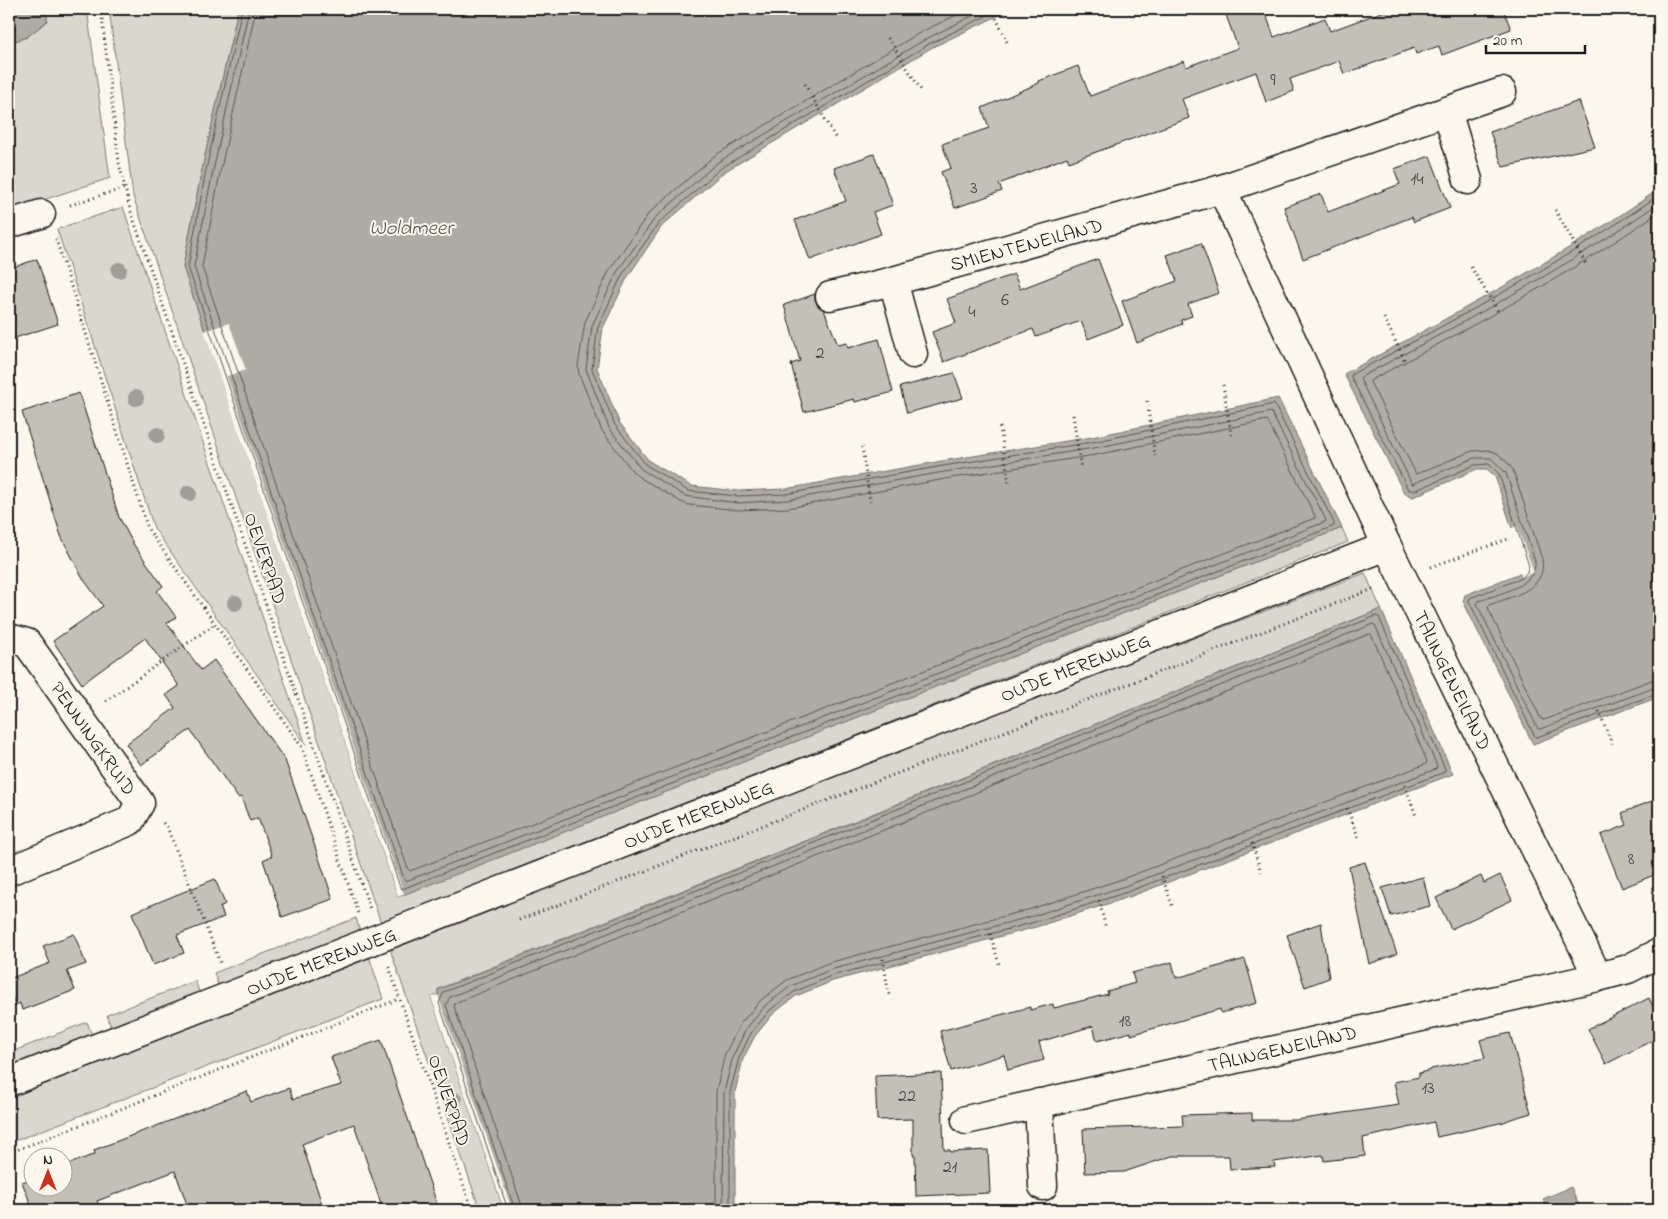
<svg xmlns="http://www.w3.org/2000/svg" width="1668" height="1219" viewBox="0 0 1668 1219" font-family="'Indie Flower',sans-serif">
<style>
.green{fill:#dad7ce;stroke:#7b7a75}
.water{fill:#afaca5;stroke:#74726e}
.pier{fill:#fbf7ec}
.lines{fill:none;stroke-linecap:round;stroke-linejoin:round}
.shore{stroke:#575653;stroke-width:1}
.building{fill:#c3c0b8;stroke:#1c1c1c}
.minor-casing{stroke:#1c1c1c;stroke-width:31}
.path{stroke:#1c1c1c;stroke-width:3;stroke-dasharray:1 4;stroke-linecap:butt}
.minor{stroke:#fbf7ec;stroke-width:28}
.tree{fill:#a09d97}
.labels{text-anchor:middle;stroke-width:4;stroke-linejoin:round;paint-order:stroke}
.number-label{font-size:18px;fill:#464543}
.street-label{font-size:20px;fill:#1c1c1c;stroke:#fbf7ec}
.water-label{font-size:21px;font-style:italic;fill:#575653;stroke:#fbf7ec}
</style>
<rect width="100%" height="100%" fill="#fbf7ec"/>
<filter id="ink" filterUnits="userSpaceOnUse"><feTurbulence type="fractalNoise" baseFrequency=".02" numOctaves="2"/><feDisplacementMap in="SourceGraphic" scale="10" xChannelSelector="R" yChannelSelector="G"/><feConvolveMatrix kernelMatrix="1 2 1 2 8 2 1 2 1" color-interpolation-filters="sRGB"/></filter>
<g filter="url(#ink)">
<!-- green -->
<g class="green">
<path d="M 47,9 L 87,9 L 110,178 L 9,211 L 9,43 L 27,37 L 47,21 Z"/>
<path d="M 109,9 L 238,9 L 202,169 L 183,267 L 398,896 L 1342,528 L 1348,542 L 381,923 L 133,196 Z"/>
<path d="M 123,207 L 306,745 L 154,528 L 57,229 Z"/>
<path d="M 1365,573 L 1381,609 L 438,989 L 438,995 L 432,998 L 504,1210 L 480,1210 L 391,952 L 393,947 L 515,896 Z"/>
<path d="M 356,918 L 360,931 L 219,987 L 214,973 Z"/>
<path d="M 369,956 L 383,999 L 9,1143 L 9,1096 Z"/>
<path d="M 195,981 L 200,994 L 111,1028 L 107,1015 Z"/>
<path d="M 87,1022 L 92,1035 L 9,1068 L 9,1053 Z"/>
</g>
<!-- water -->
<g class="water">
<path d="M 9,9 L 47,9 L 47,21 L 27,37 L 9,43 Z"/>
<path d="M 238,9 L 1012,9 L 931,48 L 724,172 L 662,226 L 627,278 L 603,328 L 597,368 L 619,422 L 649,461 L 691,486 L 738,491 L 785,489 L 942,461 L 1092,437 L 1278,398 L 1342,528 L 398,897 L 183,267 L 202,169 Z"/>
<path d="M 1659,189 L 1659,697 L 1533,744 L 1463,601 L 1465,595 L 1520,573 L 1524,565 L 1495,476 L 1487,469 L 1477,469 L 1413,497 L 1404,493 L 1344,374 C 1451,316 1559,259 1659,189 Z"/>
<path d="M 1381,609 L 1453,774 L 1129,897 L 1036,927 L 833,981 L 796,996 L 773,1014 L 755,1036 L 743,1059 L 735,1092 L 735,1210 L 504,1210 L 431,997 L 438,995 L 438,990 Z"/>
<path d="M 1571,1187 L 1581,1210 L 1547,1210 L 1543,1199 Z"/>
</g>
<!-- pier -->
<g class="pier">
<path d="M 229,323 L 246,370 L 227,376 L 404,894 L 398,897 L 204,331 Z"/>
<path d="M 1517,526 L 1534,572 L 1522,577 L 1519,570 L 1522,565 L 1509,529 Z"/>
<path d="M 438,995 L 512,1210 L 504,1210 L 431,997 Z"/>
</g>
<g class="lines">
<!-- shore -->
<g class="shore">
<path d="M 242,9 L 206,170 L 188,267 L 400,887 L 402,889 L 1334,526 L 1334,523 L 1274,404 L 1093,442 L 943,466 L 786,494 L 738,496 L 688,491 L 646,465 L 615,425 L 592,369 L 598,327 L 622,275 L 659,223 L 721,168 L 929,44 L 1000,9"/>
<path d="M 249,9 L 213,171 L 194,267 L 404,879 L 406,881 L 1325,522 L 1326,520 L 1271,412 L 1094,448 L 944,472 L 787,500 L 738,503 L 685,496 L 641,469 L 609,428 L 586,369 L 592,326 L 617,272 L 655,218 L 718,162 L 926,39 L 986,9"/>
<path d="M 256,9 L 220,173 L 202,267 L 408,869 L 410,871 L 1315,518 L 1315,516 L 1267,420 L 1095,455 L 945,479 L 788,508 L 738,510 L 689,505 L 681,502 L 639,477 L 634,473 L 602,431 L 579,374 L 578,366 L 585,322 L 610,269 L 649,213 L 714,156 L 921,32 L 969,9"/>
<path d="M 1659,195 C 1562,263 1457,319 1352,374 L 1351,377 L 1408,489 L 1414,491 L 1475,465 L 1489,464 L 1499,474 L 1529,566 L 1527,572 L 1522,578 L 1470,598 L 1469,601 L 1535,737 L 1537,737 L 1659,693"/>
<path d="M 1659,203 C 1565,269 1462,323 1361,377 L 1360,379 L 1412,484 L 1474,458 L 1491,458 L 1506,473 L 1535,561 C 1538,586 1497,594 1479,601 L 1477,604 L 1538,729 L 1540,729 L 1654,688 L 1659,687"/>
<path d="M 1659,212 C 1568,276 1469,328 1371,380 L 1370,382 L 1416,474 L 1472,451 L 1488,450 L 1497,453 L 1508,463 L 1513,470 L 1542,559 C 1548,590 1510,597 1489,605 L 1488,608 L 1541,719 L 1544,720 L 1652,680 L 1659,679"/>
<path d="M 508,1210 L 439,1003 L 444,992 L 1376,616 L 1379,617 L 1445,769 L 1445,772 L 1127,892 L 1035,922 L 831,976 L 794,992 L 770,1010 L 751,1033 L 739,1058 L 730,1092 L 730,1210"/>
<path d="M 515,1210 L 446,1005 L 450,997 L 1373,624 L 1375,625 L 1437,766 L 1436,769 L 1125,886 L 1033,916 L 830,970 L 791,986 L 766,1005 L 746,1029 L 733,1056 L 724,1092 L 723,1210"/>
<path d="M 522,1210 L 521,1203 L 454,1006 L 455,1003 L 1369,634 L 1371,634 L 1427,761 L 1426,764 L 1122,879 L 1031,909 L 828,963 L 787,980 L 761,1000 L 740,1024 L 725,1054 L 716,1091 L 716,1210"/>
</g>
</g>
<!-- building -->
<g class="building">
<path d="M 1242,9 L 1264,9 L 1274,37 L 1325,18 L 1330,31 L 1390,9 L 1503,9 L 1511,29 L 1442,55 L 1439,46 L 1416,54 L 1414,48 L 1344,74 L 1339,61 L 1290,79 L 1294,91 L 1266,102 L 1256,72 L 1182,99 L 1189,118 L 1069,162 L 1067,157 L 999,184 L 1002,191 L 955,208 L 941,172 L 951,168 L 942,144 L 989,128 L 982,108 L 1039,83 L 1039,81 L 1078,66 L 1090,96 L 1184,61 L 1186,67 L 1238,48 L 1226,15 Z"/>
<path d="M 1579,101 L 1595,147 L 1503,167 L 1490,132 Z"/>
<path d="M 874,154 L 893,205 L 873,212 L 881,234 L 810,260 L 795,220 L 846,201 L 834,168 Z"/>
<path d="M 1430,156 L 1450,208 L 1414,222 L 1412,217 L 1303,259 L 1284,207 L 1321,194 L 1328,212 L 1400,184 L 1394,169 Z"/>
<path d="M 1201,243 L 1219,293 L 1188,304 L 1192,316 L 1181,320 L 1182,324 L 1137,343 L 1122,301 L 1177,281 L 1167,255 Z"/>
<path d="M 37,259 L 58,324 L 9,340 L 9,269 Z"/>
<path d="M 1098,259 L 1123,325 L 1088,339 L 1081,321 L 1036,337 L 1033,329 L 944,362 L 932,332 L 956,323 L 947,299 L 1014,274 L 1020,289 Z"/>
<path d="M 815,294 L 815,300 L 818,306 L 824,310 L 838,345 L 847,343 L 848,348 L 879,339 L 893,392 L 855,402 L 854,399 L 804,412 L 791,364 L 800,361 L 784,305 Z"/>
<path d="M 954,373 L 963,398 L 907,413 L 900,387 Z"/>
<path d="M 79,393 L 119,517 L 134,545 L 163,586 L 157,591 L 176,617 L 167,623 L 201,670 L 214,660 L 285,760 L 333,899 L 282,917 L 263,860 L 272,856 L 258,818 L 250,821 L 241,797 L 238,798 L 190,730 L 141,765 L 126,744 L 175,708 L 166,695 L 179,686 L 145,638 L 82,684 L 53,641 L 103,606 L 82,577 L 61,536 L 22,412 Z"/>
<path d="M 1659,798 L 1659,873 L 1622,888 L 1601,835 L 1627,825 L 1622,813 Z"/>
<path d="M 1365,862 L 1397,954 L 1369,964 L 1349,867 Z"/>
<path d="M 1500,875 L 1512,900 L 1451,929 L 1436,898 L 1481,876 L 1484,883 Z"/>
<path d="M 1423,877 L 1430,906 L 1391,916 L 1382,888 Z"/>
<path d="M 215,879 L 225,904 L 220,907 L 224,917 L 177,935 L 184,953 L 153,965 L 132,913 Z"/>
<path d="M 1321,923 L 1329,978 L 1305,987 L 1287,935 Z"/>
<path d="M 74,934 L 86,964 L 67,971 L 75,990 L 22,1010 L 20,1003 L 15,1006 L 9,989 L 9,979 L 50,963 L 43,946 Z"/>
<path d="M 1245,959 L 1257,1003 L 1221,1013 L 1220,1009 L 1131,1035 L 1131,1032 L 1097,1041 L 1093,1026 L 1039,1042 L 1044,1060 L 1008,1070 L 1004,1055 L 951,1071 L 940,1031 L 1030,1007 L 1030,1010 L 1053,1004 L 1054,1008 L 1108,994 L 1107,991 L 1135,983 L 1132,973 L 1172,962 L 1176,978 Z"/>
<path d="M 1649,998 L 1659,1019 L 1659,1037 L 1606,1064 L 1588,1029 Z"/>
<path d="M 1510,1033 L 1531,1113 L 1511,1119 L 1504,1122 L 1437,1137 L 1434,1122 L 1363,1138 L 1365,1156 L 1324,1161 L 1323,1155 L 1274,1162 L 1275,1167 L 1230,1169 L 1229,1156 L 1172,1156 L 1124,1172 L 1085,1173 L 1083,1129 L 1183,1126 L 1182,1115 L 1252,1113 L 1252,1120 L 1296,1120 L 1399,1105 L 1394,1082 L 1419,1077 L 1419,1073 L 1431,1070 L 1431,1069 L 1485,1058 L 1480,1040 Z"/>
<path d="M 381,1040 L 439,1210 L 383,1210 L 354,1124 L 302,1144 L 324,1210 L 189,1210 L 175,1171 L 97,1201 L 101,1210 L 33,1210 L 22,1182 L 32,1179 L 32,1186 L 62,1186 L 62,1167 L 95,1154 L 94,1150 L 247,1091 L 251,1102 L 289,1088 L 293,1099 L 341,1085 L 331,1057 Z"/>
<path d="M 941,1073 L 944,1150 L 950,1150 L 950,1152 L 988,1150 L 990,1193 L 916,1196 L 915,1155 L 913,1155 L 913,1119 L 877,1120 L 875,1076 Z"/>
</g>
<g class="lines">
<!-- minor casing -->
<g class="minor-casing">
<g id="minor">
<path d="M 1447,111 L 1468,180"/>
<path d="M 1222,189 L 1387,546 L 1598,977"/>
<path d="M 9,224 L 41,214"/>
<path d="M 893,281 L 913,354"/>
<path d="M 830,296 L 893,281 L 1222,189 L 1502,92"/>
<path d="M 9,638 L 27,643 L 140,803 L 130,821 L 9,871"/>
<path d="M 9,1082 L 1387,546"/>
<path d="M 1039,1103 L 1043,1186"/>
<path d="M 966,1120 L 1598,977 L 1628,969 L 1659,953"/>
</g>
</g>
<!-- path -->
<g class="path">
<path d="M 101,9 L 119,163 L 130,209 L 370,909"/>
<path d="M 992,9 L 1007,42"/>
<path d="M 888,38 L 921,90"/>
<path d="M 805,84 L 836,139"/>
<path d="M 70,205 L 125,188"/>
<path d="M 1555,210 L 1586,264"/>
<path d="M 56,239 L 148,529 L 302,747 L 358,913"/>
<path d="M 1471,267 L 1499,313"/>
<path d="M 1384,318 L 1406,363"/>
<path d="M 1223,385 L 1232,439"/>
<path d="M 1147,401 L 1155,456"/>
<path d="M 1073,415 L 1081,469"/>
<path d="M 1000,427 L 1009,483"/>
<path d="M 862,447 L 870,502"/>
<path d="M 1431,567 L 1508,539"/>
<path d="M 106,701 L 216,623"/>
<path d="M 1599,711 L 1612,744"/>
<path d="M 1405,785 L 1416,816"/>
<path d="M 1347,808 L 1359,839"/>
<path d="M 163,823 L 167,827 L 221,965"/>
<path d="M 1252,843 L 1261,872"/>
<path d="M 1162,876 L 1173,908"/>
<path d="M 1099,900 L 1106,929"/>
<path d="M 519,920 L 1373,589"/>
<path d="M 989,929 L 999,964"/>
<path d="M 883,959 L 889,995"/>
<path d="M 389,967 L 472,1210"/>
<path d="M 9,1153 L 399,999"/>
<path d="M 9,1185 L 17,1210"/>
</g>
<!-- minor -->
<use href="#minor" class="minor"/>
</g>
<!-- trees -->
<g class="tree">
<circle cx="119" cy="270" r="8"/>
<circle cx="136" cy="398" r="8"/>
<circle cx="157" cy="435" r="8"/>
<circle cx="189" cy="493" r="8"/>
<circle cx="235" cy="603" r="8"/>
<circle cx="454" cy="1100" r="8"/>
</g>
</g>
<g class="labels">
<!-- number labels -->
<g class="number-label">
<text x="1273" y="85">9</text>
<text x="1417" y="184">14</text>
<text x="974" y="193">3</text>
<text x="1005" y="305">6</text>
<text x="972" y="317">4</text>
<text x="820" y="358">2</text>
<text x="1631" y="864">8</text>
<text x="1125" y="1026">18</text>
<text x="1428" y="1093">13</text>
<text x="907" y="1101">22</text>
<text x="950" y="1172">21</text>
</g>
<!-- street labels -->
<g class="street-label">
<text transform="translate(1026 244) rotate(-15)" y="7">SMIENTENEILAND</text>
<text transform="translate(266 558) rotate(71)" y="7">OEVERPAD</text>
<text transform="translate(1075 667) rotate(-21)" y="7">OUDE MERENWEG</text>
<text transform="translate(1453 680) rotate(64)" y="7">TALINGENEILAND</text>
<text transform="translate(94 738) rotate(55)" y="7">PENNINGKRUID</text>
<text transform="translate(698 814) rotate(-21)" y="7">OUDE MERENWEG</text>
<text transform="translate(321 961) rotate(-21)" y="7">OUDE MERENWEG</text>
<text transform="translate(1282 1048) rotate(-13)" y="7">TALINGENEILAND</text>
<text transform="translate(450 1100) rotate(71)" y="7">OEVERPAD</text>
</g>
<!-- water labels -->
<g class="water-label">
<text x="411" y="234">Woldmeer</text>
</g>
</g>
<!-- margin -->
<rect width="1668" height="1219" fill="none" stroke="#fbf7ec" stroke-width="30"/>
<rect x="15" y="15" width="1638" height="1189" fill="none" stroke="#1c1c1c" stroke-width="2" filter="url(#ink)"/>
<!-- north arrow -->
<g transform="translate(48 1172)"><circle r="24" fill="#fbf7ec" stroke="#a29f99"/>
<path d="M0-4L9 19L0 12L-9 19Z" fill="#c8321e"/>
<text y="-8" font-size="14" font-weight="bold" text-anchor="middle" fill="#1c1c1c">N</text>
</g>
<!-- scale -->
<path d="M1486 45v8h99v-8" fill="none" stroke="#1c1c1c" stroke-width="2.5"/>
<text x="1493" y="45" font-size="15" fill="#1c1c1c" stroke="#fbf7ec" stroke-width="4" paint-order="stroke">20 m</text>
</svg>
